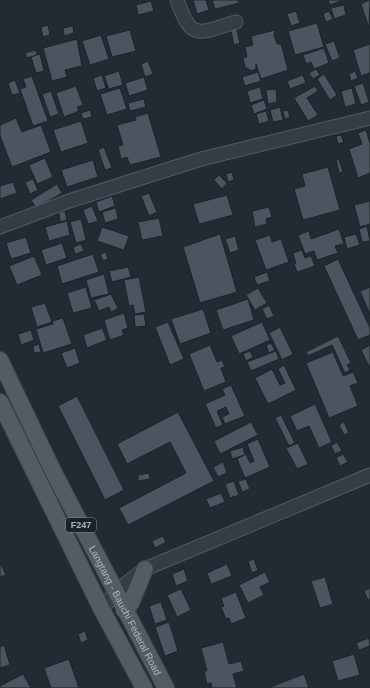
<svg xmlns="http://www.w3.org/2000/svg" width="370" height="688" viewBox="0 0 370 688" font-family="Helvetica,sans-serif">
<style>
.building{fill:#4b545f;stroke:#1d232b}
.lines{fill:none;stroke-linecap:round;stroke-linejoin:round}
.minor-casing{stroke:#535a62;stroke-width:15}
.major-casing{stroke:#3f454e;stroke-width:18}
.minor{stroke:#353c45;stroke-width:13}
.major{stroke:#535b65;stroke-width:16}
.labels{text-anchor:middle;stroke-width:3;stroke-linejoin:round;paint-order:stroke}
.shield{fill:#1b2129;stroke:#838a93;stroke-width:1}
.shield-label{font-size:9px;font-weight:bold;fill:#b0b7c1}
.street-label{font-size:10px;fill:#b0b7c1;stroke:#1b2129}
</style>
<rect width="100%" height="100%" fill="#222a34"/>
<!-- building -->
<g class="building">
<path d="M 193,0 L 206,0 L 209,10 L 197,14 Z"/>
<path d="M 212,0 L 238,0 L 239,3 L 215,9 Z"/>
<path d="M 328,0 L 341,0 L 341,1 L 330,5 Z"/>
<path d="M 369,0 L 370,0 L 369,28 L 361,4 Z"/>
<path d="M 151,1 L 154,11 L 138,15 L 136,5 Z"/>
<path d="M 344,5 L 346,15 L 334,19 L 331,8 Z"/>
<path d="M 296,11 L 300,23 L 291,26 L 287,14 Z"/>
<path d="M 329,11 L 333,19 L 326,22 L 323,14 Z"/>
<path d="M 317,23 L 324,47 L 295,55 L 288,31 Z"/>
<path d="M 48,25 L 50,35 L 43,37 L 41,27 Z"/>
<path d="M 73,26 L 74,33 L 64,36 L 63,28 Z"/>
<path d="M 236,26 L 240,43 L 234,45 L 230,27 Z"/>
<path d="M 130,30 L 136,51 L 112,57 L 106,36 Z"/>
<path d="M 275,30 L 274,35 L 277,44 L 281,44 L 288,70 L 261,79 L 256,64 L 256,69 L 252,71 L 245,67 L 243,58 L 247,57 L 245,47 L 253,45 L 251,36 Z"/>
<path d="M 101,35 L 109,59 L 90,65 L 82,41 Z"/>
<path d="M 77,39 L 82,66 L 65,70 L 67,77 L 52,81 L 43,48 Z"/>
<path d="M 334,41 L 340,58 L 332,61 L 325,44 Z"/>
<path d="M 370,44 L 370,73 L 361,76 L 353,50 Z"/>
<path d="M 324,48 L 329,63 L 314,69 L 311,62 L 306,64 L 303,55 Z"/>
<path d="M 36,50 L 37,55 L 27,58 L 25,53 Z"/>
<path d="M 40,54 L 44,71 L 36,73 L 31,57 Z"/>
<path d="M 148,61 L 153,74 L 145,77 L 141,64 Z"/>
<path d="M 316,69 L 320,75 L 313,79 L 309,73 Z"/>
<path d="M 119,71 L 123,85 L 109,89 L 104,76 Z"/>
<path d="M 355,71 L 358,78 L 351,81 L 349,74 Z"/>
<path d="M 258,72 L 261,81 L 245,86 L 242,77 Z"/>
<path d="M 324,74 L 337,95 L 330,100 L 317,79 Z"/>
<path d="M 102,75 L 106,88 L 97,91 L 93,78 Z"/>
<path d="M 303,75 L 306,83 L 290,89 L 287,81 Z"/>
<path d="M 32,76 L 48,121 L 33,126 L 20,89 L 26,87 L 23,79 Z"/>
<path d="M 144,77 L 148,90 L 129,96 L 125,83 Z"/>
<path d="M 15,80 L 20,93 L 12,95 L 8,83 Z"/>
<path d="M 363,83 L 369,102 L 361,105 L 354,86 Z"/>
<path d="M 76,86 L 83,105 L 77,107 L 79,111 L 64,117 L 56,93 Z"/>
<path d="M 315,86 L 318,91 L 307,98 L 318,115 L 308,121 L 294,98 Z"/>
<path d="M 260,87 L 263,99 L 250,103 L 247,91 Z"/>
<path d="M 120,88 L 127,109 L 107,115 L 100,94 Z"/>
<path d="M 352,88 L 356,104 L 345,107 L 341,91 Z"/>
<path d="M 276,89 L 277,102 L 268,104 L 266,90 Z"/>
<path d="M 51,91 L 59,114 L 50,117 L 42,94 Z"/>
<path d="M 144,99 L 146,107 L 130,111 L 128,103 Z"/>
<path d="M 264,100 L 267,109 L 254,114 L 251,105 Z"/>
<path d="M 280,107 L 283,120 L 273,122 L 270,110 Z"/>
<path d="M 90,110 L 92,117 L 83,119 L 81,113 Z"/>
<path d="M 288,110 L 290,117 L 285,119 L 283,111 Z"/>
<path d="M 266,111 L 269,121 L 259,124 L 256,114 Z"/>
<path d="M 148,113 L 161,157 L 130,165 L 127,157 L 121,159 L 118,146 L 123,145 L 117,125 L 136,120 L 135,117 Z"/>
<path d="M 16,118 L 22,132 L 41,125 L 51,152 L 12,167 L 0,136 L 0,125 Z"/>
<path d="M 81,121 L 88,143 L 61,152 L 53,130 Z"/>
<path d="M 366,130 L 370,143 L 370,173 L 358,178 L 349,149 L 362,144 L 358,133 Z"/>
<path d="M 341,135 L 344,142 L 338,144 L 336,136 Z"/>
<path d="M 104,147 L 112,168 L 105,170 L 98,150 Z"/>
<path d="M 45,158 L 53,177 L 37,184 L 29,165 Z"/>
<path d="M 339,159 L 343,172 L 339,173 L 336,160 Z"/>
<path d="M 93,160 L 98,177 L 67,187 L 61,170 Z"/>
<path d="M 328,167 L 340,210 L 303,220 L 294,189 L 305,186 L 302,174 Z"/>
<path d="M 232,172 L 234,180 L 228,182 L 226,174 Z"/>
<path d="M 219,175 L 227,183 L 222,189 L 214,180 Z"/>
<path d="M 33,179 L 38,190 L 30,194 L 25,182 Z"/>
<path d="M 13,182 L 17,193 L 0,199 L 0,186 Z"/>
<path d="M 57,184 L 62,193 L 36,208 L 31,200 Z"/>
<path d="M 149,193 L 157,212 L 149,216 L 141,196 Z"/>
<path d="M 227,195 L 233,215 L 199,224 L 193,204 Z"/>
<path d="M 112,196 L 115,206 L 99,212 L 96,202 Z"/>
<path d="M 370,201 L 370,224 L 360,227 L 354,205 Z"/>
<path d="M 92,206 L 98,221 L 88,224 L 83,210 Z"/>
<path d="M 269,207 L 272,217 L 266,219 L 267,224 L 255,227 L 252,211 Z"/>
<path d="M 116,208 L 118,219 L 105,223 L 102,212 Z"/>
<path d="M 65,211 L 67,220 L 60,222 L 59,212 Z"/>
<path d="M 159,218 L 163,236 L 142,240 L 138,222 Z"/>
<path d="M 81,219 L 86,240 L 76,243 L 70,222 Z"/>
<path d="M 67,221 L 70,235 L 49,241 L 45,227 Z"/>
<path d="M 367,226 L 370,241 L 362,242 L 359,229 Z"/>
<path d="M 102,227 L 129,236 L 124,250 L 97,241 Z"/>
<path d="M 339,229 L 344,244 L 335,246 L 338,253 L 317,260 L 314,251 L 305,254 L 298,235 L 309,231 L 311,239 Z"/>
<path d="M 220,234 L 237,292 L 200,303 L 183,247 Z"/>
<path d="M 356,234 L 360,245 L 347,249 L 344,237 Z"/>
<path d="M 270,235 L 272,242 L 281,239 L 289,262 L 266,270 L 255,240 Z"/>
<path d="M 235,236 L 239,250 L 230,253 L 225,239 Z"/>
<path d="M 26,237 L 31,253 L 11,259 L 6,243 Z"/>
<path d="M 62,243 L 67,258 L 46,265 L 41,250 Z"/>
<path d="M 81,244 L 84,251 L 75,254 L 73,247 Z"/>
<path d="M 302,250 L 305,258 L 311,256 L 315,266 L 297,272 L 294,264 L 296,263 L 293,254 L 290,254 Z"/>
<path d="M 106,252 L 108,259 L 103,261 L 100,254 Z"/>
<path d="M 93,254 L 99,272 L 62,284 L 57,266 Z"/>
<path d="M 34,256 L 42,275 L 17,285 L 9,266 Z"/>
<path d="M 338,259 L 370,328 L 370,335 L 358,340 L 324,266 Z"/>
<path d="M 128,267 L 131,277 L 112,282 L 109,271 Z"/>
<path d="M 267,272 L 270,281 L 257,285 L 254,277 Z"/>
<path d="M 104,274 L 109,294 L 91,298 L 86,280 Z"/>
<path d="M 139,277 L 146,312 L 135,314 L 133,305 L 129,306 L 124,280 Z"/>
<path d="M 86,287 L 92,308 L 73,313 L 67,293 Z"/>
<path d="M 370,287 L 370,315 L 360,291 Z"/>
<path d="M 258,288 L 267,303 L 255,310 L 246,295 Z"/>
<path d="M 111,294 L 118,308 L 111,312 L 109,307 L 99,311 L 94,300 Z"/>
<path d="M 248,299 L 254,320 L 223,330 L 216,310 Z"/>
<path d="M 45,303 L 52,322 L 37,327 L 31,307 Z"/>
<path d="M 269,305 L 274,316 L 267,319 L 262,309 Z"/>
<path d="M 203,309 L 211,333 L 180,344 L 171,319 Z"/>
<path d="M 124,313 L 128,328 L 122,330 L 124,335 L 110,340 L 104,320 Z"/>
<path d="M 144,314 L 146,326 L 135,327 L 134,315 Z"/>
<path d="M 63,318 L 72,344 L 43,353 L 36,329 L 53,324 L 52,321 Z"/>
<path d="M 168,322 L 184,359 L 170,365 L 155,327 Z"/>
<path d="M 262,322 L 270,340 L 239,354 L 231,336 Z"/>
<path d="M 280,327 L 293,354 L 282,360 L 269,333 Z"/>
<path d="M 102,328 L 107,340 L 87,348 L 83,335 Z"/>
<path d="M 31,330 L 34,340 L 21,345 L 18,334 Z"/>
<path d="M 338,336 L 351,363 L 347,365 L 350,370 L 345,373 L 332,345 L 308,356 L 306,352 Z"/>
<path d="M 271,343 L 275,350 L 269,353 L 266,345 Z"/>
<path d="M 39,344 L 41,352 L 34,353 L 33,346 Z"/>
<path d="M 210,345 L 217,362 L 222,360 L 225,367 L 221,368 L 226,382 L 204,391 L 189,354 Z"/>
<path d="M 370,345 L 370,368 L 361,350 Z"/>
<path d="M 75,348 L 80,363 L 67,368 L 61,353 Z"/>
<path d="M 250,351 L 253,357 L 246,361 L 243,354 Z"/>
<path d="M 276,351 L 279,359 L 251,371 L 247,362 Z"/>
<path d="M 333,352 L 343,376 L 353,372 L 358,383 L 350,386 L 358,406 L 329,418 L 306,363 Z"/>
<path d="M 284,365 L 296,390 L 268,404 L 255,378 L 272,369 L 280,385 L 285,383 L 278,369 Z"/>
<path d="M 231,385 L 245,416 L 225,424 L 222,417 L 229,414 L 226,407 L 217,411 L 223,425 L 216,428 L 205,404 L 225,395 L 222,389 Z"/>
<path d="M 77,396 L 124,490 L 105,500 L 58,406 Z"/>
<path d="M 315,404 L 332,442 L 319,448 L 309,426 L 297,431 L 290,416 Z"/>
<path d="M 178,412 L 214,481 L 128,525 L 119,508 L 186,473 L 170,442 L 127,464 L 117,444 Z"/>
<path d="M 281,415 L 295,443 L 289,446 L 275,418 Z"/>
<path d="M 251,422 L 258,435 L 220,454 L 214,441 Z"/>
<path d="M 344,422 L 349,433 L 344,435 L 339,425 Z"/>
<path d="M 258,439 L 270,467 L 245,478 L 237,459 L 246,454 L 250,463 L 254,461 L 247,444 Z"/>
<path d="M 337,442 L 342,451 L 335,454 L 331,446 Z"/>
<path d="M 298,443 L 308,464 L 297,469 L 286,448 Z"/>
<path d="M 243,447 L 245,455 L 232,459 L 230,451 Z"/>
<path d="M 343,454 L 348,462 L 340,466 L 336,458 Z"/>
<path d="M 223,462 L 227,473 L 218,477 L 213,467 Z"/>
<path d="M 149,473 L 150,479 L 138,481 L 138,475 Z"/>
<path d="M 246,479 L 250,489 L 242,492 L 238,481 Z"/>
<path d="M 234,481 L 239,495 L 230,498 L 225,484 Z"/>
<path d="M 221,493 L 225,502 L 210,508 L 206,499 Z"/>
<path d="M 163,536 L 166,542 L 155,548 L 152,541 Z"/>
<path d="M 254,559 L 258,570 L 252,573 L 248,561 Z"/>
<path d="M 0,562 L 6,575 L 0,577 Z"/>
<path d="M 227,564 L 232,576 L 211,584 L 207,573 Z"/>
<path d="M 184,569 L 188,581 L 176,586 L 172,574 Z"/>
<path d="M 265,572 L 270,582 L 260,587 L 264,595 L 248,603 L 239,585 Z"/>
<path d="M 325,577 L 333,604 L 320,608 L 311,581 Z"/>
<path d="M 370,588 L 370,599 L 368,600 L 364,591 Z"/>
<path d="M 181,589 L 191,610 L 177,617 L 167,595 Z"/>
<path d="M 236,592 L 246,618 L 231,624 L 229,618 L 226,619 L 221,607 L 224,606 L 221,598 Z"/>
<path d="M 161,602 L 167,620 L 155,624 L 149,606 Z"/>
<path d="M 169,622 L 178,651 L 165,656 L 155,627 Z"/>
<path d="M 85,631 L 88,640 L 81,643 L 78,634 Z"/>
<path d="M 369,638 L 370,646 L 359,650 L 356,643 Z"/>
<path d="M 223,642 L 229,664 L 241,661 L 244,671 L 233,674 L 237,688 L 212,688 L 211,683 L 207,684 L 204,671 L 207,671 L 201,648 Z"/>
<path d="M 4,645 L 10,665 L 0,668 L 0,647 Z"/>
<path d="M 354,654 L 360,675 L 338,681 L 332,661 Z"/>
<path d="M 69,659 L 79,688 L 51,688 L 44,668 Z"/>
<path d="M 23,674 L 31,688 L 0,688 L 0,686 Z"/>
<path d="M 304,674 L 309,688 L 268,688 Z"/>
</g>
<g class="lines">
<!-- minor casing -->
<g class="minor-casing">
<g id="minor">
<path d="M 177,0 C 192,42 198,33 236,22"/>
<path d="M 0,227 L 69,201 L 201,159 L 370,118"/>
<path d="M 102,610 L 115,592 L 145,569 L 370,475"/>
</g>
</g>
<!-- major casing -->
<g class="major-casing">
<g id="major">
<path id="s1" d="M 0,360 L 53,471 L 166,688"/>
<path d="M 0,402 L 102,610 L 144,688"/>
<path d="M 124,610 L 131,603 L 145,569"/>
</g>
</g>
<!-- minor -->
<use href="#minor" class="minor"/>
<!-- major -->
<use href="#major" class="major"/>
</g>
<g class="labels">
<!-- shield labels -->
<rect class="shield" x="66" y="518" width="30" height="14" rx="3"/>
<g class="shield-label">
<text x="81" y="528">F247</text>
</g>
<!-- street labels -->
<g class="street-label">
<text dy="4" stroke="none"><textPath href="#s1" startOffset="280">Langtang - Bauchi Federal Road</textPath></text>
</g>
</g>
</svg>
